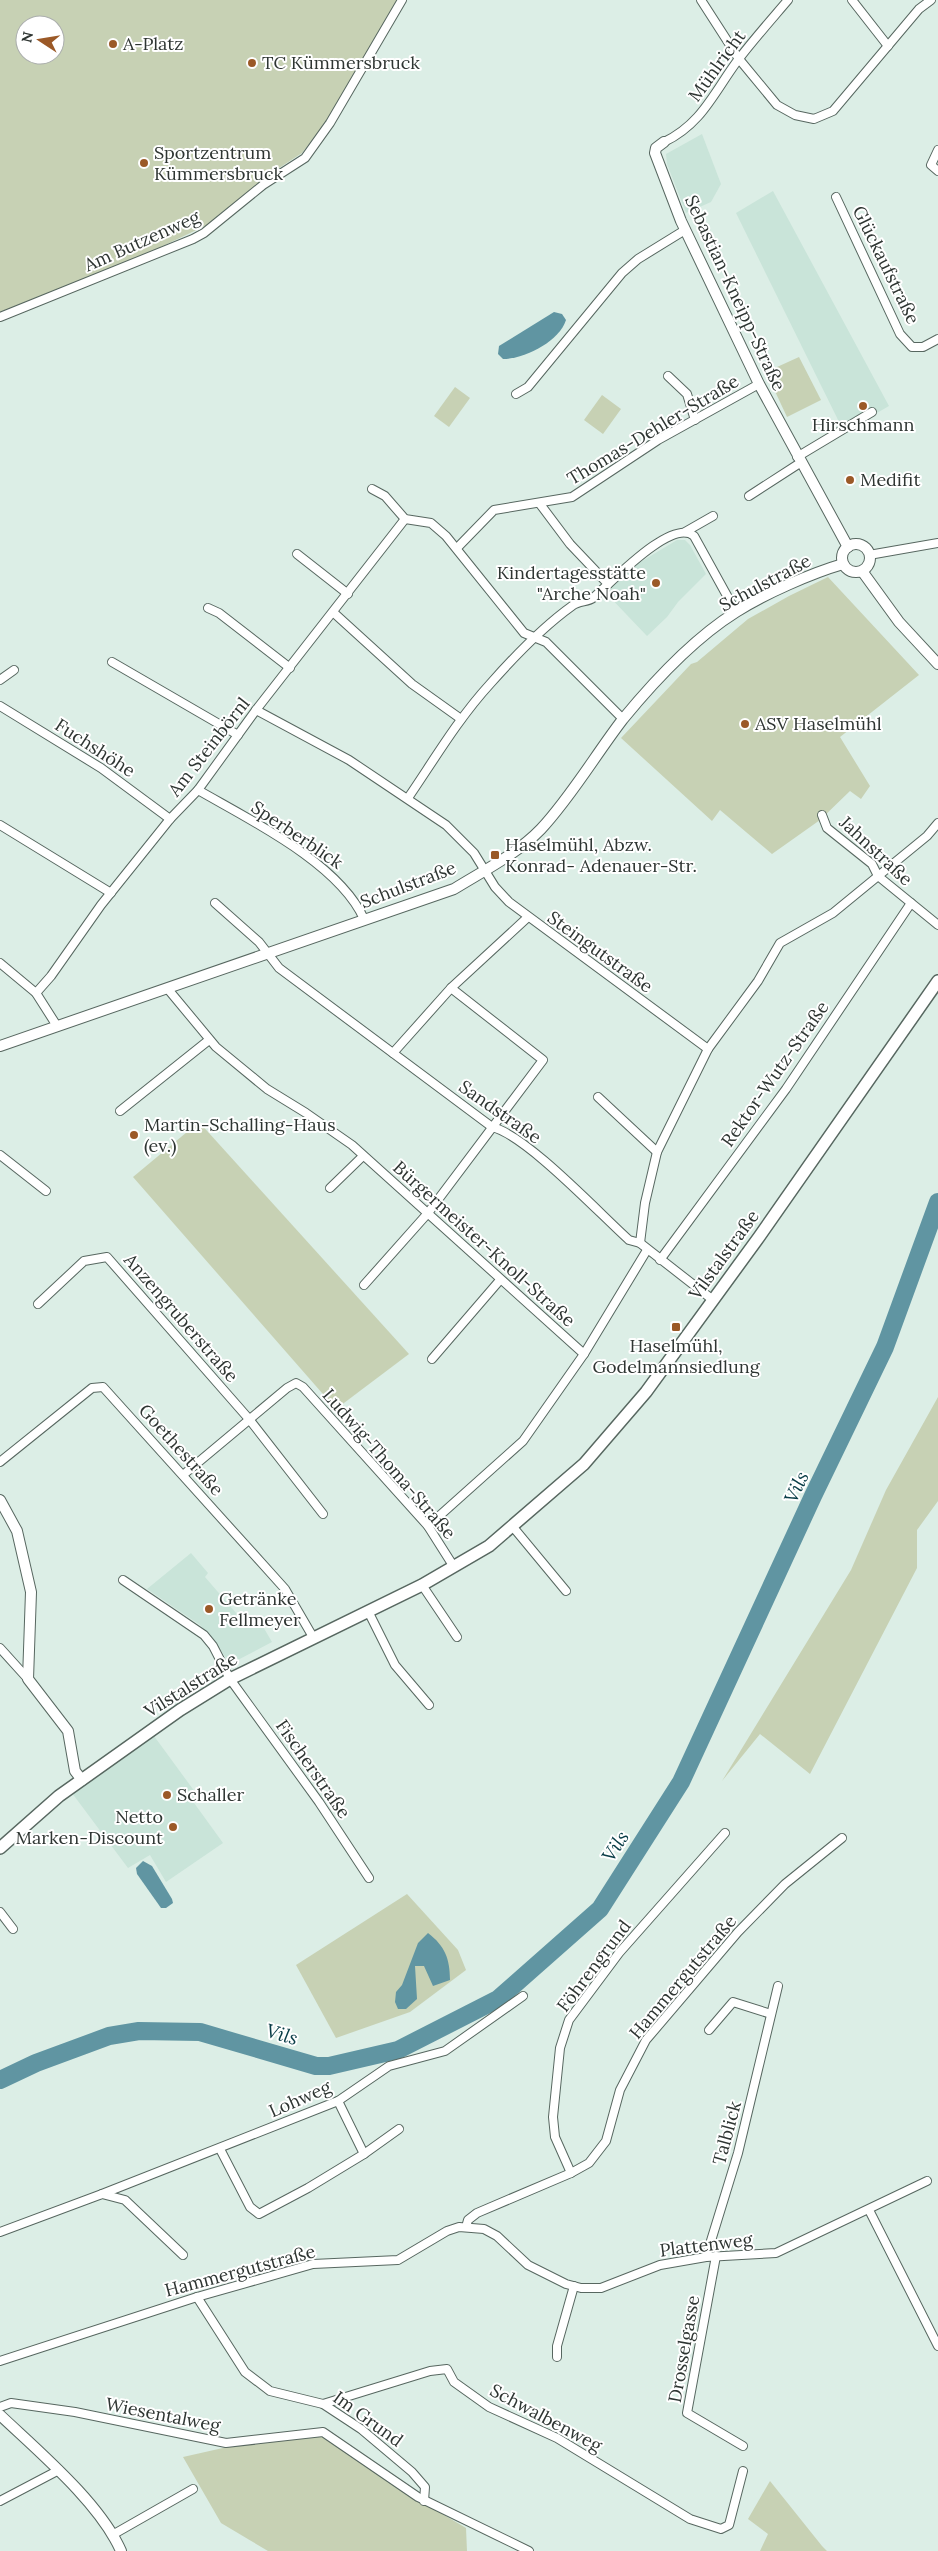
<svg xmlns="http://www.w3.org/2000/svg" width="938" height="2551" viewBox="0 0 938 2551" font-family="Lora,serif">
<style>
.built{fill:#c9e4d9}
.green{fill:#c7d1b4;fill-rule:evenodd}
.water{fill:#6095a2}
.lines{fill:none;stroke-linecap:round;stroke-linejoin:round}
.river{stroke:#6095a2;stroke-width:18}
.minor-casing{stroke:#576760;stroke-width:10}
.tertiary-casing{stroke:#576760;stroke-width:12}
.secondary-casing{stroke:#576760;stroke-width:14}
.minor{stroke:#fff;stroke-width:8}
.tertiary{stroke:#fff;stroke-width:10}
.secondary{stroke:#fff;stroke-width:11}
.poi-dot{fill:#9b5927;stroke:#fff;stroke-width:2}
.labels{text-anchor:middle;stroke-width:4;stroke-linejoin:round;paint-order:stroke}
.poi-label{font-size:18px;fill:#2e3532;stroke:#fff;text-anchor:start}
.street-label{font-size:18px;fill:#2e3532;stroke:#fff}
.water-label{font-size:19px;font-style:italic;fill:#083c46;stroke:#fff}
</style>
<rect width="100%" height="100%" fill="#dceee6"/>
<!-- built -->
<g class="built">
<path d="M 702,134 L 721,184 L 711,202 L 686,213 L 667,164 L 666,154 Z"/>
<path d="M 773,191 L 889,406 L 844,432 L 736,213 Z"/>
<path d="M 677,540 L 685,540 L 690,545 L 706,574 L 678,602 L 667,617 L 647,636 L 605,592 L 634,566 Z"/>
<path d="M 191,1553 L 208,1573 L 205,1577 L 237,1614 L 249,1624 L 258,1618 L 272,1642 L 230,1664 L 213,1639 L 200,1625 L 147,1589 Z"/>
<path d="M 154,1736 L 195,1792 L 189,1796 L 223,1843 L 166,1882 L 150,1855 L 128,1868 L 72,1793 Z"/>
</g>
<!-- green -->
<g class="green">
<path d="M 0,0 L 399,0 L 323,126 L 302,153 L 273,172 L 209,224 L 142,256 L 0,312 ZM 25,25 L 55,25 L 55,55 L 25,55 Z"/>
<path d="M 799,357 L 821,400 L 787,417 L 766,372 Z"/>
<path d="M 455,387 L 470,398 L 449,427 L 434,416 Z"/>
<path d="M 602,395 L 621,409 L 603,434 L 584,420 Z"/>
<path d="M 828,577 L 919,675 L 840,737 L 870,786 L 861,799 L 850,791 L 820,820 L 772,854 L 720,810 L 712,821 L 621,738 L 691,664 L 697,662 L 748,619 L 789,596 Z"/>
<path d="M 199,1122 L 409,1354 L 336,1409 L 133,1177 Z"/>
<path d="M 938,1397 L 938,1501 L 917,1530 L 917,1568 L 810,1774 L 760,1734 L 722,1781 L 851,1570 L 886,1490 Z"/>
<path d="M 407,1894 L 458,1950 L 466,1970 L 410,2012 L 336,2038 L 296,1965 Z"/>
<path d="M 323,2432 L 402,2490 L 466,2528 L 467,2551 L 268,2551 L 221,2523 L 183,2457 L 258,2440 Z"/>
<path d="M 770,2481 L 822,2546 L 827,2551 L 760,2551 L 768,2534 L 748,2519 Z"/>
</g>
<!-- water -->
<g class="water">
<path d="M 554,312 L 562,314 L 566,320 C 559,342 524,359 503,359 L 498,354 L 499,346 Z"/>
<path d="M 143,1861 L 152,1866 L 172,1899 L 173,1903 L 166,1908 L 161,1908 L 137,1874 L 136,1868 Z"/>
<path d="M 428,1933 C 445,1946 450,1959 450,1980 L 433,1986 L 424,1966 L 415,1966 L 417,1999 L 406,2009 L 398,2009 L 395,2002 L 396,1992 L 402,1985 L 418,1943 Z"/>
</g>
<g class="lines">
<!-- river -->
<path class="river" d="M 0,2080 L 36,2063 L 109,2036 L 139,2031 L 200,2032 L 316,2066 L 329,2066 L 398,2050 L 498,1999 L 600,1909 L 681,1782 L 813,1496 L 885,1347 L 938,1202"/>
<!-- minor casing -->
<g class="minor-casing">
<g id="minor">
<path d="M 701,0 L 739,59 L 777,105 L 795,115 L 814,119 L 833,111 L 919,9 L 931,0"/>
<path d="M 852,0 L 888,46"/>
<path d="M 664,142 C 702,124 714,92 738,60 C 754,39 771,20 788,0"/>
<path d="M 938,150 L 931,165 L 938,171"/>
<path d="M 836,197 L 900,334 L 912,347 L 923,347 L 938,339"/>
<path d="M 0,317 L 193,239 L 204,233 L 263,185 L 305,158 L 330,123 L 402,0"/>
<path d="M 668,376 L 687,394 L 695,420"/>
<path d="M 516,394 L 528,387 L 622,273 L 638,259 L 685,230"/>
<path d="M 797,457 L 872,412"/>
<path d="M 372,489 L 385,496 L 405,519 L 431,523 L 446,536 L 524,633 L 546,642 L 623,719"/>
<path d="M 749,496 L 800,463"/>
<path d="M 540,504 L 570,544 L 608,584"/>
<path d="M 685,532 L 713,516"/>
<path d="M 457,548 L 494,510 L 572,497 L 658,440 L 759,384"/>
<path d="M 297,554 L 348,594"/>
<path d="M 869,555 L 938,543"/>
<path d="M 208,608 L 219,613 L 290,668"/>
<path d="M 334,613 L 412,684 L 461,719"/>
<path d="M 112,662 L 238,735"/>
<path d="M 0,680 L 14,670"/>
<path d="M 0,706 L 101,768 L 170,819"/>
<path d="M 256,710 L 349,760 L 446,825 L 474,853 L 495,887 L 509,902 L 708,1049"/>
<path d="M 198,790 C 250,820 339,863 364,919"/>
<path d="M 408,798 C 434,760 458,719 490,684 C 513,658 544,626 572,606 C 578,601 588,602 593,598 C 611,583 672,517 694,536 L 736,612"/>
<path d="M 822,815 L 827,828 L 872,864 L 878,876 L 938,925"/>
<path d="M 0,825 L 111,893"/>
<path d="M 215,903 L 259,942 L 279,968 L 492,1127 C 526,1135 599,1213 629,1240 L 640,1243 L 713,1300"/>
<path d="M 0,963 L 36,993 L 57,1026"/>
<path d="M 167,988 L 216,1047 L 267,1089 L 306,1113 L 352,1145 L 584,1354"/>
<path d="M 36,993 L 51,976 L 101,905 L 170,819 L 198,790 L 256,710 L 405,519"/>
<path d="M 393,1053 L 451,988 L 528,917"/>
<path d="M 598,1097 L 657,1152"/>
<path d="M 120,1111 L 209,1040"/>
<path d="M 0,1155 L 46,1191"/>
<path d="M 330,1188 L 363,1156"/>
<path d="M 640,1243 L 645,1203 L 657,1152 L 708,1049 L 758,981 L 780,943 L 833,913 L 927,836 L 938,823"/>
<path d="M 660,1260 L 786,1089 L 911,903"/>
<path d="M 364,1285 L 428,1213 L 543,1060 L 451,988"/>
<path d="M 38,1304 L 84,1261 L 107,1257 L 249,1419 L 323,1514"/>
<path d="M 432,1359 L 500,1280"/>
<path d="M 0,1462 L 92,1388 L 103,1387 L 285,1589 L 313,1637"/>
<path d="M 183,1475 L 287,1388 L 296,1383 L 303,1387 L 428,1526 L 454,1567"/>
<path d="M 428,1526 L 523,1441 L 584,1354 L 647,1250"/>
<path d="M 513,1527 L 566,1591"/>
<path d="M 123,1580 L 204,1635 L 213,1646 L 230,1679 L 319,1802 L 369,1878"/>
<path d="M 422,1585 L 457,1637"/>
<path d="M 368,1611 L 395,1665 L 429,1705"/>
<path d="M 0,1648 L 28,1679"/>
<path d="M 0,1912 L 13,1929"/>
<path d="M 709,2030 L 733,2002 L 771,2014"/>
<path d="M 220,2149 L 250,2207 L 259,2214 L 308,2188 L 364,2154 L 338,2101"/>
<path d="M 364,2154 L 399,2129"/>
<path d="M 571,2173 L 555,2137 L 553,2117 L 560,2048 L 569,2020 L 619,1953 L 725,1833"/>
<path d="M 102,2194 L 338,2101 L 389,2066 L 445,2051 L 523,1996"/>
<path d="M 869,2210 L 938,2346"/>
<path d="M 466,2227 L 468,2220 L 477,2213 L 571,2173 L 589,2163 L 606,2141 L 620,2090 L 646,2040 L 738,1932 L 785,1884 L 842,1838"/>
<path d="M 0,2232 L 102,2194 L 125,2200 L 183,2255"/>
<path d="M 716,2256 L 687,2413 L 743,2446"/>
<path d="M 706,2257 L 738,2153 L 778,1986"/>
<path d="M 197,2297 L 245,2372 L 270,2391 L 323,2404 L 361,2429 L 412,2472 L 425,2487 L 424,2501"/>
<path d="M 557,2357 L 557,2346 L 574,2286"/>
<path d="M 0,2361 L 197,2297 L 313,2264 L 398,2260 L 447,2231 L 459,2227 L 484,2229 L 497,2236 L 528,2265 L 566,2284 L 581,2288 L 601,2288 L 660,2265 L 706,2257 L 776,2253 L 927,2181"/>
<path d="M 323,2404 L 430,2371 L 447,2369 L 454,2382 L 489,2407 L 557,2438 L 690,2519 L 721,2529 L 729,2525 L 743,2471"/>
<path d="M 0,2407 L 11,2403 L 75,2412 L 226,2443 L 323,2432 L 418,2497 L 529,2551"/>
<path d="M 0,2501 L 59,2470"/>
<path d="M 114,2534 L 193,2489"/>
</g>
</g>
<!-- tertiary casing -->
<g class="tertiary-casing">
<g id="tertiary">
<path d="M 664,142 L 656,148 L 655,153 L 681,221 L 759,384 L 848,547"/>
<circle cx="856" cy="558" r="14"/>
<path d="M 862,571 L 899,622 L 938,664"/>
<path d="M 0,1046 L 454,889 C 483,871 517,854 541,829 C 571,797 596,754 623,719 C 655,680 693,639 736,612 C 764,594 812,573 843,564"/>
<path d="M 0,1500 L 17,1531 L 31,1592 L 28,1679 L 68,1731 L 75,1771 L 82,1780"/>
<path d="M 0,2415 C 38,2451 100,2503 121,2551"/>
</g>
</g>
<!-- secondary casing -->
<g class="secondary-casing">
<path id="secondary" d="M 0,1848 L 59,1796 L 180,1710 L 230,1679 L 422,1585 L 489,1546 L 584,1464 L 646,1392 L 759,1237 L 938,981"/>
</g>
<!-- minor -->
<use href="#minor" class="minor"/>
<!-- tertiary -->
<use href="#tertiary" class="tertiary"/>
<!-- secondary -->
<use href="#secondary" class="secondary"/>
</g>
<!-- markers -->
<g class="poi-dot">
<circle cx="113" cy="44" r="5"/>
<circle cx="252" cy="63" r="5"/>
<circle cx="144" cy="163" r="5"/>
<circle cx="863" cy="406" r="5"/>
<circle cx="850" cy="480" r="5"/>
<circle cx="656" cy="583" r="5"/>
<circle cx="745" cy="724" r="5"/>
<rect x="490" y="850" width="10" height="10" rx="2.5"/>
<circle cx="134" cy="1135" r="5"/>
<rect x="671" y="1322" width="10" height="10" rx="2.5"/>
<circle cx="209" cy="1609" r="5"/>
<circle cx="167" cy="1795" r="5"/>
<circle cx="173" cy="1827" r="5"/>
</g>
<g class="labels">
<!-- poi labels -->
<g class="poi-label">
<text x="123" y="50">A-Platz</text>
<text x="262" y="69">TC Kümmersbruck</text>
<text x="154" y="159">Sportzentrum<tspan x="154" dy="21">Kümmersbruck</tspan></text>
<text x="863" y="431" text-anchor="middle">Hirschmann</text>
<text x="860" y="486">Medifit</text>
<text x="646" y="579" text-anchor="end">Kindertagesstätte<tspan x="646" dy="21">"Arche Noah"</tspan></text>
<text x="755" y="730">ASV Haselmühl</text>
<text x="505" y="851">Haselmühl, Abzw.<tspan x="505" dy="21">Konrad- Adenauer-Str.</tspan></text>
<text x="144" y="1131">Martin-Schalling-Haus<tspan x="144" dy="21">(ev.)</tspan></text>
<text x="676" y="1352" text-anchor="middle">Haselmühl,<tspan x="676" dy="21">Godelmannsiedlung</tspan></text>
<text x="219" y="1605">Getränke<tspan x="219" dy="21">Fellmeyer</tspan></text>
<text x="177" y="1801">Schaller</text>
<text x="163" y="1823" text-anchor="end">Netto<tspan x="163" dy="21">Marken-Discount</tspan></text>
</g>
<!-- street labels -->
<g class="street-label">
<text transform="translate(717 66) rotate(-54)" y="6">Mühlricht</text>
<text transform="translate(142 241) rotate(-24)" y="6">Am Butzenweg</text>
<text transform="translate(886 265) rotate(64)" y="6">Glückaufstraße</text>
<text transform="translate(735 293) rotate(65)" y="6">Sebastian-Kneipp-Straße</text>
<text transform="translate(653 430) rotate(-31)" y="6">Thomas-Dehler-Straße</text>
<text transform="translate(765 583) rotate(-28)" y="6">Schulstraße</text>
<text transform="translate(209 747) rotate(-52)" y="6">Am Steinbörnl</text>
<text transform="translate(95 748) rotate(33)" y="6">Fuchshöhe</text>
<text transform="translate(297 835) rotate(34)" y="6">Sperberblick</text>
<text transform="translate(876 851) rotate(43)" y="6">Jahnstraße</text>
<text transform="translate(408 885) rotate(-21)" y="6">Schulstraße</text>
<text transform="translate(600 952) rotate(36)" y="6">Steingutstraße</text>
<text transform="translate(775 1074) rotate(-55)" y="6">Rektor-Wutz-Straße</text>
<text transform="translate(500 1112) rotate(35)" y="6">Sandstraße</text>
<text transform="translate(484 1244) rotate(42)" y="6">Bürgermeister-Knoll-Straße</text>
<text transform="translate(724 1255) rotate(-54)" y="6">Vilstalstraße</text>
<text transform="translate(181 1318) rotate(49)" y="6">Anzengruberstraße</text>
<text transform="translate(181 1450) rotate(48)" y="6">Goethestraße</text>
<text transform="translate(389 1464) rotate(49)" y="6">Ludwig-Thoma-Straße</text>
<text transform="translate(191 1685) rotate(-32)" y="6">Vilstalstraße</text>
<text transform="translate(313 1769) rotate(55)" y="6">Fischerstraße</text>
<text transform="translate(594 1966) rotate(-53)" y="6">Föhrengrund</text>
<text transform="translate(683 1977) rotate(-50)" y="6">Hammergutstraße</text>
<text transform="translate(300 2099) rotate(-24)" y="6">Lohweg</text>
<text transform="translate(727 2133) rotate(-75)" y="6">Talblick</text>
<text transform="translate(706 2245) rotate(-7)" y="6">Plattenweg</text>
<text transform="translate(240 2271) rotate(-15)" y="6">Hammergutstraße</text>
<text transform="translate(684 2349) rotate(-80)" y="6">Drosselgasse</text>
<text transform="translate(163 2415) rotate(11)" y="6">Wiesentalweg</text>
<text transform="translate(546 2418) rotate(28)" y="6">Schwalbenweg</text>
<text transform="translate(368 2419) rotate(36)" y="6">Im Grund</text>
</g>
<!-- water labels -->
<g class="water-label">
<text transform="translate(796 1487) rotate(-65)" y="7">Vils</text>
<text transform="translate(615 1846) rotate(-57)" y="7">Vils</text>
<text transform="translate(282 2034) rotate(16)" y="7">Vils</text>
</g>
</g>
<!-- north arrow -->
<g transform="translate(40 40) rotate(282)"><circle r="24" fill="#ffffff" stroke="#abaead"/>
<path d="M0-4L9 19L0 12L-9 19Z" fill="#9b5927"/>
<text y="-8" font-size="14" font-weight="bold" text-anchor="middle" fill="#2e3532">N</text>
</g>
</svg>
